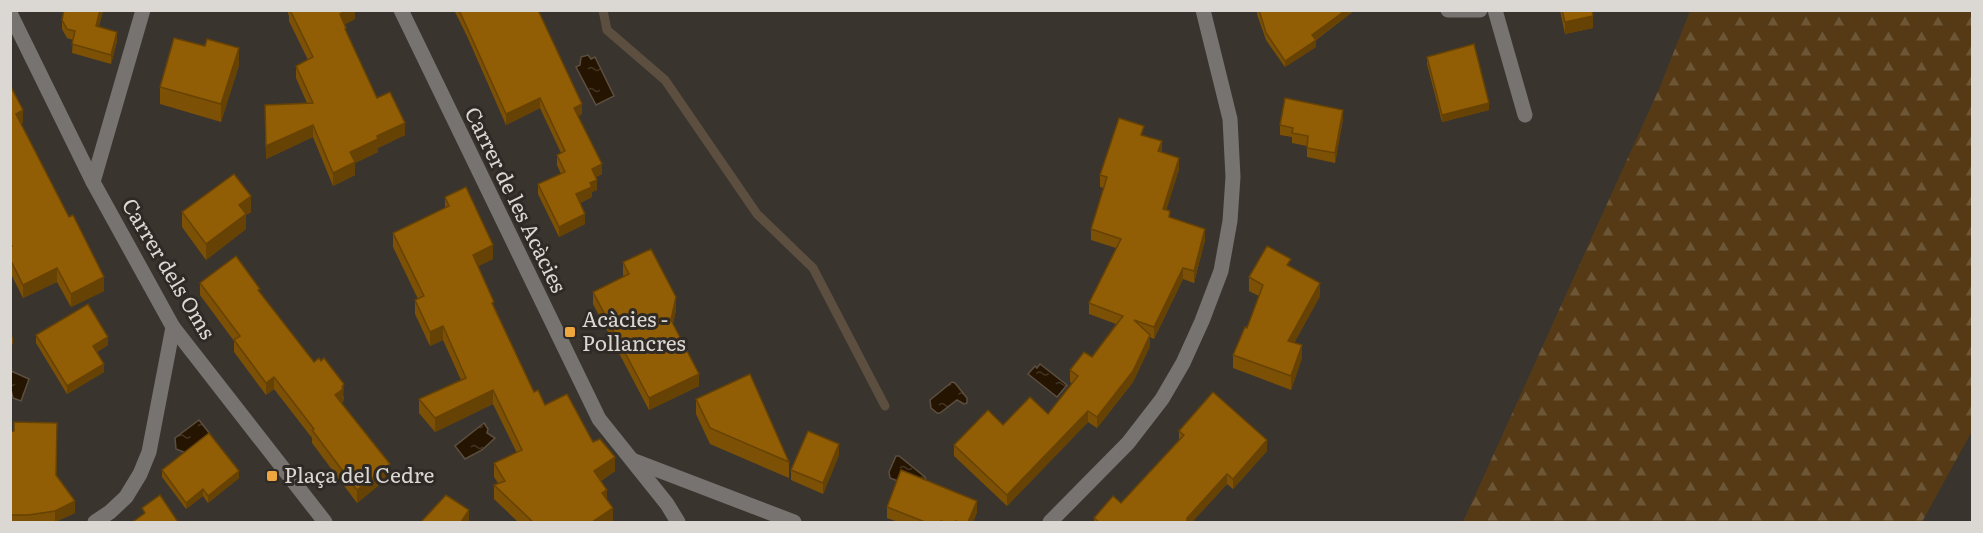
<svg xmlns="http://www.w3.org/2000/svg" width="1983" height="533" viewBox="0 0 1983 533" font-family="Literata,serif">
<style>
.forest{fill:url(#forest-firs)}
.water{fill:url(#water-ripples);stroke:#5c4f40;stroke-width:1.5}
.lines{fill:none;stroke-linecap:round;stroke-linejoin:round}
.stream{stroke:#5c4f40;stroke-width:9}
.minor{stroke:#767370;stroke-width:15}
.wall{fill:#7d5105}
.shaded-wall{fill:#664204}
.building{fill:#915e06;stroke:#664204;stroke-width:1.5}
.poi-dot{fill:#f0a63e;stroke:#2f2a25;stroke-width:2}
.labels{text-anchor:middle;stroke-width:6;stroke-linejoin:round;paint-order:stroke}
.street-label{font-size:21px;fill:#dbd8d4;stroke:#2f2a25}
.poi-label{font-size:21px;fill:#dbd8d4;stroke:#2f2a25;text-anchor:start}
</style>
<defs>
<pattern id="forest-firs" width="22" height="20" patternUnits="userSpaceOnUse" patternTransform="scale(1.5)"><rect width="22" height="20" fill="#553a15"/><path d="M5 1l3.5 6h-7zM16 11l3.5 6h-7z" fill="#6d5636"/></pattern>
<pattern id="water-ripples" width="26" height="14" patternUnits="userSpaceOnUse" patternTransform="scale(1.5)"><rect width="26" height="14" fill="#251400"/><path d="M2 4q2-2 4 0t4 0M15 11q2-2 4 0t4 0" fill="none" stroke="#443524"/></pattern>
</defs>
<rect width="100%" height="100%" fill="#39342e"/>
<!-- forest -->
<path class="forest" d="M 1690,11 L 1972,11 L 1972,431 L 1922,522 L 1463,522 L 1659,89 Z"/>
<!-- water -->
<g class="water">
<path d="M 588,55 L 591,59 L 595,57 L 614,96 L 596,105 L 576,67 L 580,65 L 581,57 Z"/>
<path d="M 1040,364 L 1067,385 L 1057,397 L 1028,374 L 1035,366 L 1037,368 Z"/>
<path d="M 11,371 L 29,379 L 21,401 L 13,398 L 11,390 Z"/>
<path d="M 952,382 L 955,383 L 967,398 L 967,403 L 964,404 L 957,400 L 940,413 L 937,413 L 931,408 L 930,400 Z"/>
<path d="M 199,420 L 210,434 L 186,453 L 176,449 L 175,438 Z"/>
<path d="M 484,423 L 488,429 L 487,433 L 495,438 L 482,450 L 465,459 L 455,446 Z"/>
<path d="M 896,456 L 899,456 L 925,477 L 926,481 L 898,481 L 890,478 L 889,472 Z"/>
</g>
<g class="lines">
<!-- stream -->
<path class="stream" d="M 603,10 L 607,30 L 665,80 L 757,214 L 813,268 L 885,406"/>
<!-- minor -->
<g class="minor">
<path d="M 401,10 L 599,419 L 667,504 L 678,522"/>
<path d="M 1448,10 L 1480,10"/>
<path d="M 1495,10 L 1525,115"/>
<path d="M 10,13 L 93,182 L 173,327 L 325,522"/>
<path d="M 93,182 L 143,10"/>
<path d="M 632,460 L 794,522"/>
<path d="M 95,522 L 110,512 L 126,497 L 140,474 L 149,452 L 173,327"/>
<path d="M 1050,522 L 1128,443 L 1162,399 L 1183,363 L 1202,321 L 1221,271 L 1230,221 L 1233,177 L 1230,119 L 1203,10"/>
</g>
</g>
<!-- wall -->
<g class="wall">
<path d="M 103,10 L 99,26 L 117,41 L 111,64 L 72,53 L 73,40 L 67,38 L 62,29 L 62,20 Z"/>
<path d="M 287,10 L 355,10 L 355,19 L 345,24 L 346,32 L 377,98 L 405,135 L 378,148 L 378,152 L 355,163 L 355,175 L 333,186 L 313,137 L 266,159 L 265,105 L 307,103 L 296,78 L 296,66 L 308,60 L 289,21 L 289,16 Z"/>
<path d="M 454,10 L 538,10 L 582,114 L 578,116 L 602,174 L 596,177 L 597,190 L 592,192 L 592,197 L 580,203 L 585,224 L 559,237 L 538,194 L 538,184 L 561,174 L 557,165 L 557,155 L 561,153 L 540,108 L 506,125 L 467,36 Z"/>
<path d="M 1257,10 L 1355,10 L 1316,40 L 1316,47 L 1285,67 L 1266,40 L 1257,14 Z"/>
<path d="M 1560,10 L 1592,10 L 1593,28 L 1565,34 Z"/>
<path d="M 1427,57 L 1489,110 L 1442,122 L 1427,64 Z"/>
<path d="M 239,65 L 221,122 L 160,104 L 160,87 Z"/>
<path d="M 10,85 L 23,123 L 21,124 L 104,291 L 71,307 L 57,282 L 23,298 L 10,272 Z"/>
<path d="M 1343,119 L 1335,163 L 1307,157 L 1307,146 L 1292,143 L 1292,137 L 1280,135 L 1280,125 Z"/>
<path d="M 1144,135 L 1179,169 L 1166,210 L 1170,217 L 1205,240 L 1194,283 L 1183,279 L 1154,339 L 1150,337 L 1150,346 L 1133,382 L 1097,428 L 1088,422 L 1007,506 L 954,456 L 954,445 L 1003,425 L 1048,414 L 1072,383 L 1070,382 L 1070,370 L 1092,357 L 1116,324 L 1089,314 L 1089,303 L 1116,248 L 1091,240 L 1091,229 L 1104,188 L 1100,187 L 1100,175 Z"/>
<path d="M 445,197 L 493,259 L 478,266 L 494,306 L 534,392 L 545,405 L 593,442 L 615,471 L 601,481 L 613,522 L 518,522 L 494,499 L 494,485 L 498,483 L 494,477 L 494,463 L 517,453 L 493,404 L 435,432 L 419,413 L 419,399 L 461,380 L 443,340 L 430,346 L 415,314 L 415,300 L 418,299 L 393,247 L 393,233 L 445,208 Z"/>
<path d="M 182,212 L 251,212 L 246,215 L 246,229 L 206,260 L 182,227 Z"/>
<path d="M 623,262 L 676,310 L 673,324 L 699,386 L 649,410 L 593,304 L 593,292 L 624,277 L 623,275 Z"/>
<path d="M 1291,267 L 1320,296 L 1294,343 L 1302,358 L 1291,390 L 1233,368 L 1233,355 L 1247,328 L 1259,296 L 1249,291 L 1249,277 Z"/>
<path d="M 200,283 L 260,293 L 314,362 L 344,397 L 343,402 L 341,403 L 390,476 L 357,503 L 312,443 L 312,438 L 274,389 L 266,395 L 234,352 L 234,341 L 200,295 Z"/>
<path d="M 36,335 L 108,345 L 97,352 L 104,372 L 67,394 L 36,343 Z"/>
<path d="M 696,399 L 789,462 L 789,478 L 710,444 L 696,414 Z"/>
<path d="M 1179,431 L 1267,451 L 1233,489 L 1227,484 L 1192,522 L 1094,522 L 1094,518 L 1121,503 L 1179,440 Z"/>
<path d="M 10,432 L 56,475 L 75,513 L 55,522 L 10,522 Z"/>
<path d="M 839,455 L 823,494 L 791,480 L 791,470 Z"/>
<path d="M 162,470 L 239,478 L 208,503 L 203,496 L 186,509 L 162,477 Z"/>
<path d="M 887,507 L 977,512 L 973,522 L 898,522 L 887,518 Z"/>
</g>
<!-- shaded-wall -->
<g class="shaded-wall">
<path d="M 100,10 L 103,10 L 103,12 L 96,35 L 96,26 Z"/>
<path d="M 347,10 L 355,10 L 355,19 L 340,27 L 340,14 Z"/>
<path d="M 1346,10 L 1355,10 L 1312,42 L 1312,35 Z"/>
<path d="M 1593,16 L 1593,28 L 1565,34 L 1565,22 Z"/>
<path d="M 117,32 L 117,41 L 111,64 L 111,55 Z"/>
<path d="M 1316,40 L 1316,47 L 1285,67 L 1285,61 Z"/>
<path d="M 239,48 L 239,65 L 221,122 L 221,104 Z"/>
<path d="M 540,98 L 540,108 L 506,125 L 506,114 Z"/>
<path d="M 1489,103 L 1489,110 L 1442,122 L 1442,115 Z"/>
<path d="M 582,104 L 582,114 L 574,118 L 574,108 Z"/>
<path d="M 23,110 L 23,123 L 16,127 L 16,114 Z"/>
<path d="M 1343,110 L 1343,119 L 1335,163 L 1335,153 Z"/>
<path d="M 405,123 L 405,135 L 378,148 L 378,152 L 355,163 L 355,175 L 333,186 L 333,173 L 350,152 L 377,136 Z"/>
<path d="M 313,125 L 313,137 L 266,159 L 266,146 Z"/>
<path d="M 1162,141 L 1162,152 L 1158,151 Z"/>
<path d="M 1179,158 L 1179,169 L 1163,221 L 1163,209 Z"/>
<path d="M 602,164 L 602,174 L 592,179 L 592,169 Z"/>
<path d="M 597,180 L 597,190 L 592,192 L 592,197 L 576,204 L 576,194 L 590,183 Z"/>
<path d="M 251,196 L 251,212 L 246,215 L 246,229 L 206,260 L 206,244 L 239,205 Z"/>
<path d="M 585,214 L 585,224 L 559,237 L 559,227 Z"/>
<path d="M 1205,229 L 1205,240 L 1194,283 L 1194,271 Z"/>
<path d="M 493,245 L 493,259 L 473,269 L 473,255 Z"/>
<path d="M 57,268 L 57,282 L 23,298 L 23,285 Z"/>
<path d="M 1183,268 L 1183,279 L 1154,339 L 1154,327 Z"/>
<path d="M 104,277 L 104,291 L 71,307 L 71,294 Z"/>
<path d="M 1320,283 L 1320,296 L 1288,354 L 1288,341 Z"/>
<path d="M 676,297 L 676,310 L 671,332 L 671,320 Z"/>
<path d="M 443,326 L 443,340 L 430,346 L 430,332 Z"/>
<path d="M 1150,335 L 1150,346 L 1133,382 L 1097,428 L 1097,417 Z"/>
<path d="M 13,337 L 13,344 L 10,345 L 10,338 Z"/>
<path d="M 108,337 L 108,345 L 93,354 L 93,346 Z"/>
<path d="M 1302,345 L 1302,358 L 1291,390 L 1291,376 Z"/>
<path d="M 104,364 L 104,372 L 67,394 L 67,386 Z"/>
<path d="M 699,374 L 699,386 L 649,410 L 649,398 Z"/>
<path d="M 274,377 L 274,389 L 266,395 L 266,383 Z"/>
<path d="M 344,384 L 343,402 L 335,408 L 335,395 Z"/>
<path d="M 493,390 L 493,404 L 435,432 L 435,418 Z"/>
<path d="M 1088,411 L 1088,422 L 1007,506 L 1007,495 Z"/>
<path d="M 1267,440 L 1267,451 L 1233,489 L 1233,479 Z"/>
<path d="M 839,444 L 839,455 L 823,494 L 823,483 Z"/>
<path d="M 615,457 L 615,471 L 594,485 L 594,471 Z"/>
<path d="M 390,464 L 390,476 L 357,503 L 357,490 Z"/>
<path d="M 239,471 L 239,478 L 208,503 L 208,496 Z"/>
<path d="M 1227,474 L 1227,484 L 1192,522 L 1187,522 L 1187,518 Z"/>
<path d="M 203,489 L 203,496 L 186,509 L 186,503 Z"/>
<path d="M 607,490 L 607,504 L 602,493 Z"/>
<path d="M 75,501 L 75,513 L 55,522 L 55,511 Z"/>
<path d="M 977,501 L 977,512 L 973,522 L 968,522 Z"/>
<path d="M 613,508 L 613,522 L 592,522 Z"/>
<path d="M 469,510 L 469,522 L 461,522 Z"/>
</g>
<!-- building -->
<g class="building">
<path d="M 64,10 L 100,10 L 96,26 L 117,32 L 111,55 L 72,44 L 75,31 L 67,29 L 62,20 Z"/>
<path d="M 290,10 L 347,10 L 340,14 L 346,28 L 345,29 L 377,98 L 390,92 L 405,123 L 377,136 L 378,139 L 350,152 L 355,162 L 333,173 L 313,125 L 266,146 L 265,105 L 313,103 L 296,66 L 313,57 Z"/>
<path d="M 459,10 L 538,10 L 582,104 L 574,108 L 602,164 L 592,169 L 597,180 L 590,183 L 592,187 L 576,194 L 585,214 L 559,227 L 538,184 L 565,172 L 557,155 L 565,151 L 540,98 L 506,114 Z"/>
<path d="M 1259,10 L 1346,10 L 1312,35 L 1316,40 L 1285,61 L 1266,33 Z"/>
<path d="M 1562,10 L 1592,10 L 1593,16 L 1565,22 Z"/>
<path d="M 174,38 L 205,46 L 207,39 L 239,48 L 221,104 L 160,87 Z"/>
<path d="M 1474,44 L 1489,103 L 1442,115 L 1427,57 Z"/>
<path d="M 10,85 L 23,110 L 16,114 L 69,217 L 73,215 L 104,277 L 71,294 L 57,268 L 23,285 L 10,259 L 10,246 L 12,246 L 10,243 Z"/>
<path d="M 1285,98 L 1343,110 L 1335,153 L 1307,148 L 1308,136 L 1292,133 L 1293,128 L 1280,125 Z"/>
<path d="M 1119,118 L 1144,126 L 1141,135 L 1162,141 L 1158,151 L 1179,158 L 1163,209 L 1170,211 L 1169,217 L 1205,229 L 1194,271 L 1183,268 L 1154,327 L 1134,320 L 1150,335 L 1133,371 L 1097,417 L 1088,411 L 1007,495 L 954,445 L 988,410 L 1003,425 L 1030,397 L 1048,414 L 1078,376 L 1070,370 L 1084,352 L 1092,357 L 1123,316 L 1089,303 L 1121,239 L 1091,229 L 1107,177 L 1100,175 Z"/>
<path d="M 234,174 L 251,196 L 239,205 L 246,214 L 206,244 L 182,212 Z"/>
<path d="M 466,187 L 493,245 L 473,255 L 494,302 L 492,303 L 534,392 L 538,390 L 545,405 L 567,394 L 593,442 L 600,439 L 615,457 L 594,471 L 607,490 L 602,493 L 613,508 L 592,522 L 533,522 L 494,485 L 505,481 L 494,463 L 522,450 L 493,390 L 435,418 L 419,399 L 466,378 L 443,326 L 430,332 L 415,300 L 424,296 L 393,233 L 449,206 L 445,197 Z"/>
<path d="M 1267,246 L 1291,259 L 1287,265 L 1320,283 L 1288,341 L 1302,345 L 1291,376 L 1233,355 L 1245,327 L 1247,328 L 1263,285 L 1249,277 Z"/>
<path d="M 651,249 L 676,297 L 671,320 L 699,374 L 649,398 L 593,292 L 629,274 L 623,262 Z"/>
<path d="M 236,256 L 260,289 L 258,290 L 314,362 L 319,358 L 321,361 L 324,358 L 344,384 L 342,387 L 343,389 L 335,395 L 390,464 L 357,490 L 312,430 L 314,429 L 274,377 L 266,383 L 234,340 L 240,336 L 200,283 Z"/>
<path d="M 88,304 L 108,337 L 93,346 L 104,364 L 67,386 L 36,335 Z"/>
<path d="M 750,374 L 789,462 L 710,428 L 696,399 Z"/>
<path d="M 1213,392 L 1267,440 L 1233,479 L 1227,474 L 1187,518 L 1187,522 L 1099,522 L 1094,518 L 1113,496 L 1121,503 L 1184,435 L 1179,431 Z"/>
<path d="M 14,422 L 57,423 L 56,475 L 75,501 L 55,511 L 28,515 L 10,515 L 10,432 L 14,431 Z"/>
<path d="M 808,431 L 839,444 L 823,483 L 791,470 Z"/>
<path d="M 209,433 L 239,471 L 208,496 L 203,489 L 186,503 L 162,470 Z"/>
<path d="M 901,470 L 977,501 L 968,522 L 959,522 L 956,521 L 956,522 L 945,522 L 941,521 L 940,522 L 925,522 L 887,507 Z"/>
<path d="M 160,495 L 178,522 L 135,522 L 134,521 L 145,513 L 142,508 Z"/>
<path d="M 446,495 L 469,510 L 461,522 L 421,522 Z"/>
</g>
<!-- markers -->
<g class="poi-dot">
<rect x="564" y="326" width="12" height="12" rx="3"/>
<rect x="266" y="470" width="12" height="12" rx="3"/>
</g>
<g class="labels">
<!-- street labels -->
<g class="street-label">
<text transform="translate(515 200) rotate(64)" y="7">Carrer de les Acàcies</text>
<text transform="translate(168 269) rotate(59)" y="7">Carrer dels Oms</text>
</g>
<!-- poi labels -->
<g class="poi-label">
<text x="582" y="327">Acàcies -<tspan x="582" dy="24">Pollancres</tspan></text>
<text x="284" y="483">Plaça del Cedre</text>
</g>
</g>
<!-- border -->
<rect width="1983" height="533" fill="none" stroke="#dbd8d4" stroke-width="24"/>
</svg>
